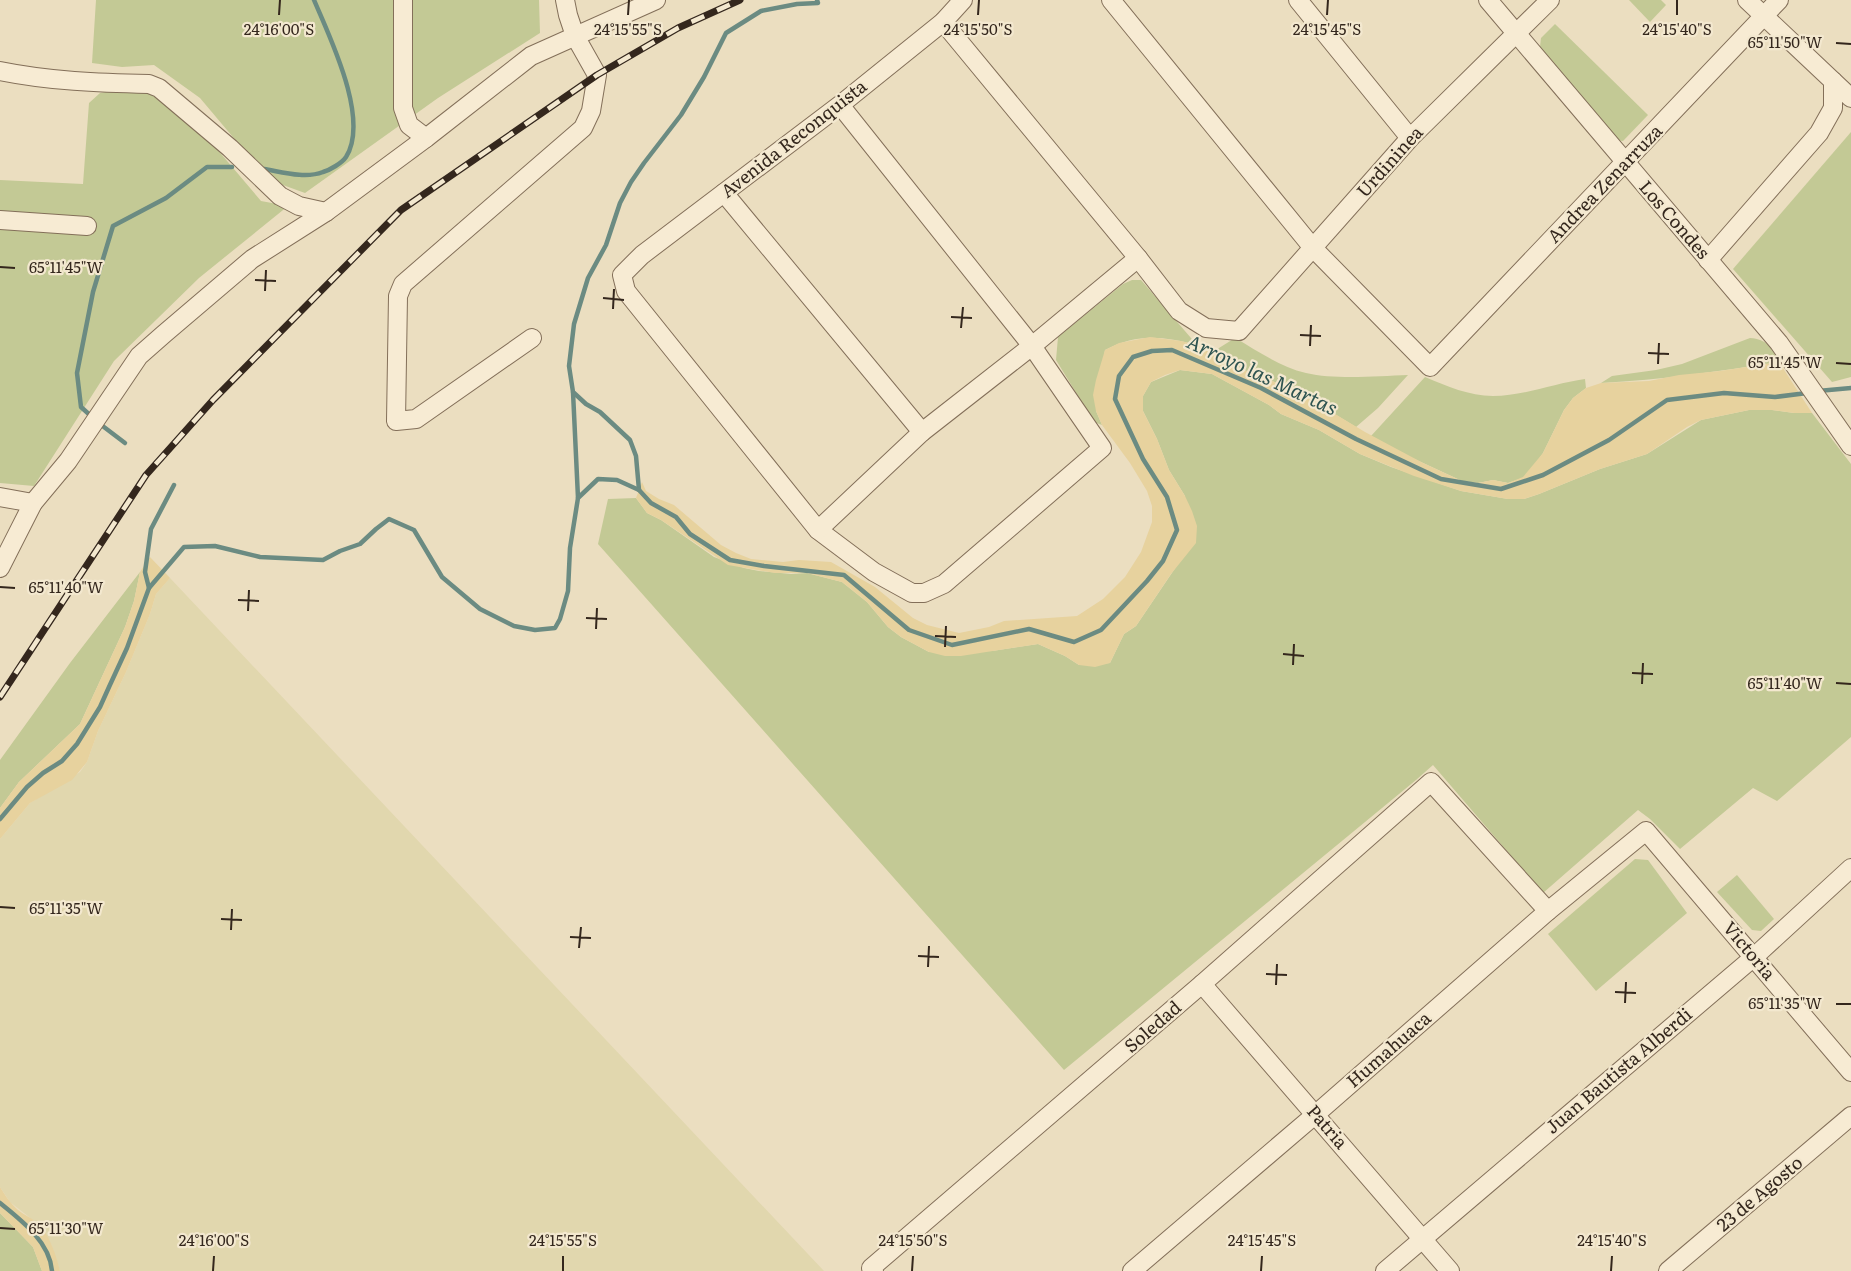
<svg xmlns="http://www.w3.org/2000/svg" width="1851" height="1271" viewBox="0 0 1851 1271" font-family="Literata,serif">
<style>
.farmland{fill:#e1d7ae}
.green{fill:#c3c995}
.sand{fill:#e7d29e}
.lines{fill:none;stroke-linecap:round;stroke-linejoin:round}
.stream{stroke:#6b8b82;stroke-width:4.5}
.minor-casing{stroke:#836f59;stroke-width:20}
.minor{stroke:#f7ebd3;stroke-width:18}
.rail-casing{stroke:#34271d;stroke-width:7}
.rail{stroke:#f3e8cf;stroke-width:4.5;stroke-dasharray:14;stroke-linecap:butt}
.ticks{fill:none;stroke:#34271d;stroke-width:2}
.labels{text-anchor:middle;stroke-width:4.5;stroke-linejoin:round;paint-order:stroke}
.street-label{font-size:18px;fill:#34271d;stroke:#f3e8cf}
.water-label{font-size:20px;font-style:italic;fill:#2d5350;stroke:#f3e8cf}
.ticks-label{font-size:15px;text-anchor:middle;fill:#34271d;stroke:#f3e8cf;stroke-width:4.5;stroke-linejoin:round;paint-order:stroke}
</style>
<rect width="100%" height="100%" fill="#ebdec0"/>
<!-- farmland -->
<path class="farmland" d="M 170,578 L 824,1271 L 60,1271 L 51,1244 L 29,1217 L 10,1202 L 0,1187 L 0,839 L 30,803 L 80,772 L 87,762 L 98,731 L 126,672 L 150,614 L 156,594 Z"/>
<!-- green -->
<g class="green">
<path d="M 96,0 L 539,0 L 540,33 L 438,98 L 305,193 L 269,180 L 200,98 L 154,65 L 122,67 L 92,63 Z"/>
<path d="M 1629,0 L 1661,0 L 1666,5 L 1650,22 Z"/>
<path d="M 1555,24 L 1648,115 L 1623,141 L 1614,140 L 1540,47 L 1541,38 Z"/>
<path d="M 149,84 L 194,122 L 261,201 L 288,206 L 199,278 L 114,361 L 34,486 L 0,483 L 0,180 L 83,184 L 89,103 L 100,93 Z"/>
<path d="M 1851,132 L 1851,377 L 1832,382 L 1733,269 Z"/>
<path d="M 1132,280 L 1141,280 L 1197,345 C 1162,336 1138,333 1105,350 L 1096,411 L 1102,425 L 1094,422 L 1056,360 L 1058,337 L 1123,284 Z"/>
<path d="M 1235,338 C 1258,351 1280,367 1306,373 C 1336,380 1377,376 1408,375 L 1378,408 L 1356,427 L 1295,390 L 1234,366 L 1211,353 Z"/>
<path d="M 1750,338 C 1767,339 1772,348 1779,362 C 1720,371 1661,380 1601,383 L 1612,376 L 1656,370 L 1682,364 Z"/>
<path d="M 1180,370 L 1212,374 L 1269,405 L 1281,414 L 1319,430 L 1360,454 L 1391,467 L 1461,491 L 1508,499 L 1524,499 L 1539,494 L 1600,469 L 1647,454 L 1701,420 L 1749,410 L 1772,410 L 1794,413 L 1812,413 L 1851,464 L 1851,737 L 1777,801 L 1753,788 L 1680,849 L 1650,819 L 1638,810 L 1543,893 L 1433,765 L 1416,780 L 1064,1070 L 598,544 L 608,499 L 636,498 L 647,513 L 661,520 L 714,557 L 744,568 L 759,571 L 791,574 L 807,573 L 842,582 L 867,602 L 888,627 L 901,637 L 929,652 L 992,651 L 1038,644 L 1065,656 L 1079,665 L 1110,663 L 1124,634 L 1136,626 L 1180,561 L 1185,496 L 1169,470 L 1157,439 L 1143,411 L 1143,396 L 1151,382 Z"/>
<path d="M 1425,377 C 1447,386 1469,396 1493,396 C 1524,396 1555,383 1585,379 L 1586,388 L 1573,398 L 1564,410 L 1543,453 L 1534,466 L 1523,478 L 1508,483 L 1493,480 L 1478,483 L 1462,481 L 1408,456 L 1371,436 Z"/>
<path d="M 140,572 L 134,601 L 125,627 L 80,724 L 19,782 L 0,808 L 0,760 L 70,663 Z"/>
<path d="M 1635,859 L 1648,860 L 1687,913 L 1596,991 L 1548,934 Z"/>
<path d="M 1737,875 L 1774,919 L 1761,931 L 1752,930 L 1717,892 Z"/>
<path d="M 0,1213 L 33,1247 L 42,1271 L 0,1271 Z"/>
</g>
<!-- sand -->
<g class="sand">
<path d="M 1150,337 L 1181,341 L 1197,345 L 1234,366 L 1295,390 L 1365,432 L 1423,463 L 1462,481 L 1478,483 L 1493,480 L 1508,483 L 1523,477 L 1543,453 L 1564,410 L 1573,398 L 1586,388 L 1601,383 L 1649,381 L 1679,375 L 1720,371 L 1779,362 L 1812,413 L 1794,413 L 1772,410 L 1749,410 L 1701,420 L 1687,427 L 1647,454 L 1600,469 L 1539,494 L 1524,499 L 1508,499 L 1461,491 L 1414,476 L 1360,454 L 1319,430 L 1281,414 L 1269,405 L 1212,374 L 1180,370 L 1165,375 L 1151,382 L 1143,396 L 1143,411 L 1157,439 L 1169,470 L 1185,496 L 1192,511 L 1197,526 L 1196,543 L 1171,574 L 1136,626 L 1124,634 L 1110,663 L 1095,667 L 1079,665 L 1065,656 L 1038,644 L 961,656 L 945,656 L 929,652 L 901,637 L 888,627 L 867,602 L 842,582 L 807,573 L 775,573 L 728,565 L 661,520 L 647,513 L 636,498 L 642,482 L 646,491 L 659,499 L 674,505 L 721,545 L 736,553 L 751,559 L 783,562 L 799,560 L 831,562 L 875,587 L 913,618 L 927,625 L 959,633 L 989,627 L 1004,621 L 1077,616 L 1103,599 L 1125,577 L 1141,552 L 1152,522 L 1152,506 L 1147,491 L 1130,463 L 1102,425 L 1096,411 L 1093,395 L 1096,380 L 1105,350 L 1119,343 Z"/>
<path d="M 150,557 L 170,578 L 156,594 L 150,614 L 126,672 L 98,731 L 87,762 L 72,780 L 30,803 L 0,839 L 0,808 L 19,782 L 80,724 L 125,627 L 134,601 L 140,572 Z"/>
<path d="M 0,1187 C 5,1195 10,1203 18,1210 C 24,1215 32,1218 37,1223 C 50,1235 56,1255 60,1271 L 42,1271 L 33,1247 L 0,1213 Z"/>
</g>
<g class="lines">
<!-- stream -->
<g class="stream">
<path d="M 264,169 C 282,172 305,179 323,172 C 330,170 342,163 346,157 C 370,119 330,38 314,0"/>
<path d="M 1818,391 L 1851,388"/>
<path d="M 573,392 L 578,498"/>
<path d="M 91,416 L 81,407 L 77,373 L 93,292 L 113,226 L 166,198 L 207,167 L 232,167"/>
<path d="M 100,424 L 125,443"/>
<path d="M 639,490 L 636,456 L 630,440 L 600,412 L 586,404 L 573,392 L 569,366 L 574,324 L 588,278 L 606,245 L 620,203 L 631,182 L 644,163 L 681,115 L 704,77 L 726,33 L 761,11 L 797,4 L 818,3 L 817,0"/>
<path d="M 149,588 L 145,572 L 151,529 L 174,485"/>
<path d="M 0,819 L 27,787 L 43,773 L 62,761 L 77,744 L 100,707 L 109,687 L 127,648 L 149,588 L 184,547 L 215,546 L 260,557 L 323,560 L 340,551 L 360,544 L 376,529 L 389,519 L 414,530 L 442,577 L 480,609 L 514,626 L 535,630 L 555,628 L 560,619 L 568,591 L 570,548 L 578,498 L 598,479 L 617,480 L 639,490 L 651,503 L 676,517 L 690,534 L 730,560 L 764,566 L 844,575 L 909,630 L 952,645 L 1029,629 L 1074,642 L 1101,630 L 1147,581 L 1163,561 L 1177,530 L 1167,497 L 1143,459 L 1115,399 L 1119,376 L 1133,357 L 1152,351 L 1172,350 L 1261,388 L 1356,439 L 1441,479 L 1501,489 L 1543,475 L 1609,440 L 1667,400 L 1724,393 L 1775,397 L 1807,393"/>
<path d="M 0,1203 C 21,1220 50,1242 52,1271"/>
</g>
<!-- minor casing -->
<g class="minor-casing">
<g id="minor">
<path d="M 403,0 L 403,108 L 409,125 L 426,138"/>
<path d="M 1111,0 L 1313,248 L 1430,367 L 1779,0"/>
<path d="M 1298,0 L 1410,138"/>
<path d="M 1488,0 L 1779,343 L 1851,446"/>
<path d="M 1747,0 L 1851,98"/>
<path d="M 943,22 L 1138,258 L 1179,311 L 1206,328 L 1239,331 L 1410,138 L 1550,0"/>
<path d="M 0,71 C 49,81 99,83 149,84 L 159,88 L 230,148 L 280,196 L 299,206 L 326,212"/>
<path d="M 840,105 L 1032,346 L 1102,448 L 944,584 L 924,593 L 912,593 L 874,572 L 818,530 L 626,291 L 622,275 L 642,255 L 840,105 L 943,22 L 963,0"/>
<path d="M 724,193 L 922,432"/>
<path d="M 0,220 L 87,226"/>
<path d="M 1708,260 L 1819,133 L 1833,108 L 1833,81"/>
<path d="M 532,338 L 416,419 L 396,421 L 398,296 L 403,284 L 583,128 L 591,111 L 597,75 L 575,36 L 568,15 L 565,0"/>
<path d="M 0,497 L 33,503"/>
<path d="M 818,530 L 922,432 L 1032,346 L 1138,258"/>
<path d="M 0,568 L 33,503 L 68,461 L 139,356 L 164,334 L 252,259 L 326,212 L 426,138 L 531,56 L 656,0"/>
<path d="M 1202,984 L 1450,1271"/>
<path d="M 874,1271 L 871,1268 L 1202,984 L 1431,782 L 1548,911"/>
<path d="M 1132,1271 L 1316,1114 L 1548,911 L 1646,831 L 1851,1072"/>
<path d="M 1385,1271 L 1754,957 L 1851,868"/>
<path d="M 1668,1271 L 1851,1116"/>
</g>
</g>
<!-- minor -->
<use href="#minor" class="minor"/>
<!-- rail casing -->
<g class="rail-casing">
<path id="rail" d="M 0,697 L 146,475 L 213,400 L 401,210 L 597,75 L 678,28 L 740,0"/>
</g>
<!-- rail -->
<use href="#rail" class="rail"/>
</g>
<!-- ticks -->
<path class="ticks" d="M 279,15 L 280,0M 628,15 L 629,0M 978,15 L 979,0M 1327,15 L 1328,0M 1677,15 L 1677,0M 1836,43 L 1851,44M 0,267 L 15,268M 255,280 L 276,281M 265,291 L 266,270M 603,298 L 624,300M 613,309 L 614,289M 951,317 L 972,318M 961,328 L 963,307M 1300,335 L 1321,336M 1310,346 L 1311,325M 1648,353 L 1669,354M 1836,363 L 1851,364M 1658,364 L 1659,343M 0,587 L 15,588M 238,600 L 259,601M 248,611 L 249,590M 586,618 L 607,619M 596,629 L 597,608M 935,636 L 956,637M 945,647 L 946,626M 1283,654 L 1304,656M 1293,665 L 1294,644M 1632,673 L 1653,674M 1836,683 L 1851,684M 1642,684 L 1643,663M 0,907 L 15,908M 221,919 L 242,920M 231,930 L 232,909M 570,937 L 591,938M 579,948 L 581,927M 918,956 L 939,957M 928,967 L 929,946M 1266,974 L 1287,975M 1276,985 L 1277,964M 1615,992 L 1636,993M 1625,1003 L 1626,982M 1836,1004 L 1851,1004M 0,1228 L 15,1229M 213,1271 L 214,1256M 563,1271 L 563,1256M 912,1271 L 913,1256M 1261,1271 L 1262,1256M 1611,1271 L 1612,1256"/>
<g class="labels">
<!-- street labels -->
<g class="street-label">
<text transform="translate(794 139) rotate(-38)" y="6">Avenida Reconquista</text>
<text transform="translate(1390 162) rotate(-48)" y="6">Urdininea</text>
<text transform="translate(1605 184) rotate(-46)" y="6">Andrea Zenarruza</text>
<text transform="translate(1674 220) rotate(49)" y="6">Los Condes</text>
<text transform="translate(1749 951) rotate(50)" y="6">Victoria</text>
<text transform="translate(1153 1027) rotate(-41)" y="6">Soledad</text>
<text transform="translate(1389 1050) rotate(-41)" y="6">Humahuaca</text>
<text transform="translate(1619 1071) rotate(-40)" y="6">Juan Bautista Alberdi</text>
<text transform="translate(1327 1127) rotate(49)" y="6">Patria</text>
<text transform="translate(1760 1194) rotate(-40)" y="6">23 de Agosto</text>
</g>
<!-- water labels -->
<g class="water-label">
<text transform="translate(1262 375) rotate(25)" y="7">Arroyo las Martas</text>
</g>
</g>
<g class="ticks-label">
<text x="279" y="35">24°16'00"S</text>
<text x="628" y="35">24°15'55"S</text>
<text x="978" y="35">24°15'50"S</text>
<text x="1327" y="35">24°15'45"S</text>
<text x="1677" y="35">24°15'40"S</text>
<text x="1785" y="48">65°11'50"W</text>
<text x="66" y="273">65°11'45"W</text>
<text x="1785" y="368">65°11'45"W</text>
<text x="66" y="593">65°11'40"W</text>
<text x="1785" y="689">65°11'40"W</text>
<text x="66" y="914">65°11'35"W</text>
<text x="1785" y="1009">65°11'35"W</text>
<text x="66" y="1234">65°11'30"W</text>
<text x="214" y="1246">24°16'00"S</text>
<text x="563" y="1246">24°15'55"S</text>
<text x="913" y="1246">24°15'50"S</text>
<text x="1262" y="1246">24°15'45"S</text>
<text x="1612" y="1246">24°15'40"S</text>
</g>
</svg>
